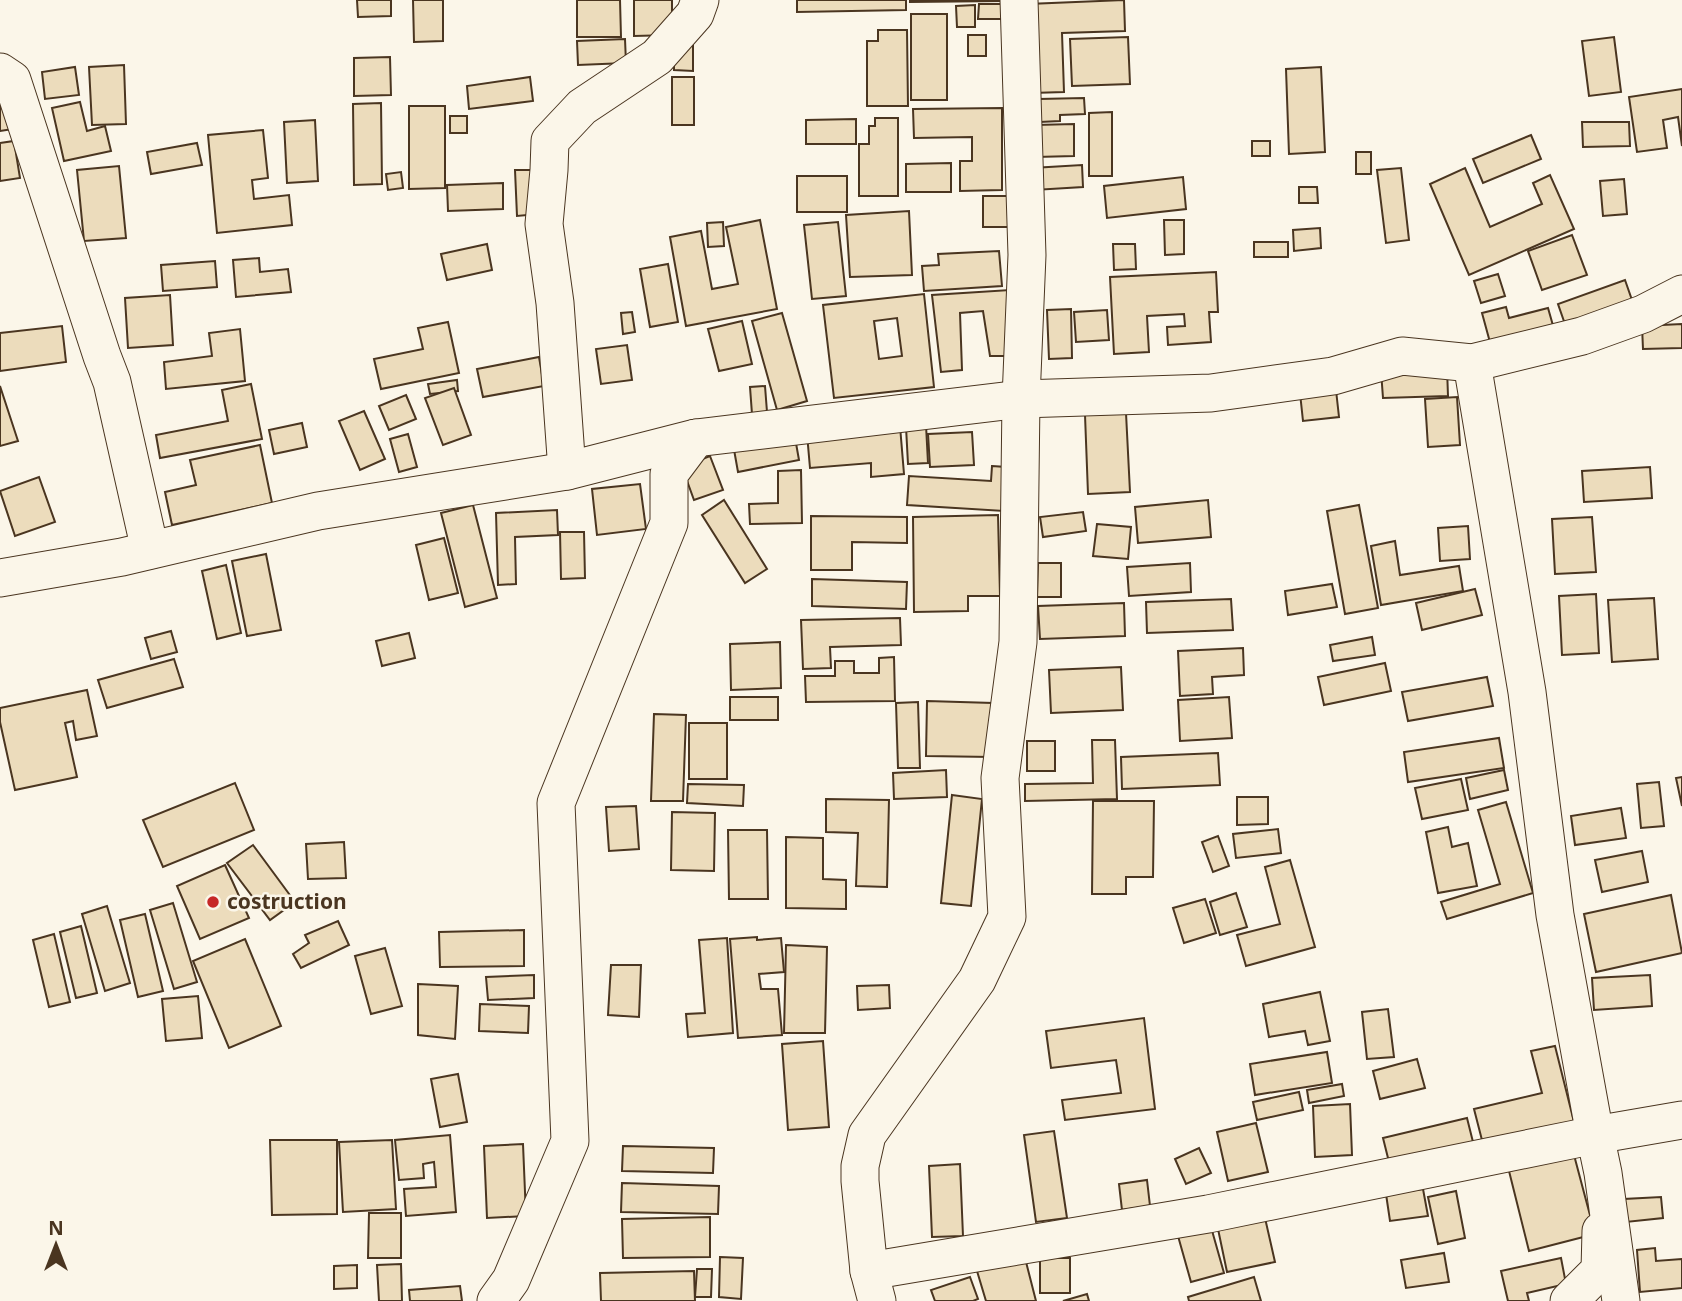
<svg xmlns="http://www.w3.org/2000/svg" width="1682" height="1301" viewBox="0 0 1682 1301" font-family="'Noto Sans',sans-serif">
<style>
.building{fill:#ecdcbc;stroke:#4a3520;stroke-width:2;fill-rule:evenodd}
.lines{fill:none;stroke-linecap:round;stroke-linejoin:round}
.street-casing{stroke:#4a3520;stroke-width:39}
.street{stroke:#fbf6e9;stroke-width:37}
.poi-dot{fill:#c62828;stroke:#fbf6e9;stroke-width:2.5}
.labels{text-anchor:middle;stroke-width:5;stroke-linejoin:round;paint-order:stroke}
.poi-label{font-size:21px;font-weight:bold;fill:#4a3520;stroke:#fbf6e9;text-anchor:start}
</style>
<rect width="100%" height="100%" fill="#fbf6e9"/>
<!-- building -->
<g class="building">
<path d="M 357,0 L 391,0 L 391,16 L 358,17 Z"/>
<path d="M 413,0 L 443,0 L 443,41 L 414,42 Z"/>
<path d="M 577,0 L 620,0 L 621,37 L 577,37 Z"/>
<path d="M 634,0 L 672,0 L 672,35 L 634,36 Z"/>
<path d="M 797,0 L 906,0 L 906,10 L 797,12 Z"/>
<path d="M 910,0 L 1004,0 L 1004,1 L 910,2 Z"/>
<path d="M 1124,0 L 1125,31 L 1062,33 L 1064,92 L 1032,93 L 1028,4 Z"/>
<path d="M 979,4 L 1002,4 L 1002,19 L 978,19 Z"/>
<path d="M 975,5 L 975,27 L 957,27 L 956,6 Z"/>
<rect x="911" y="14" width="36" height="86"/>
<path d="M 878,30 L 907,30 L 908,106 L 867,106 L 867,41 L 878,41 Z"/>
<rect x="968" y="35" width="18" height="21"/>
<path d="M 1128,37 L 1130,84 L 1072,86 L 1070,39 Z"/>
<path d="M 1614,37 L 1621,92 L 1589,96 L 1582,41 Z"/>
<path d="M 625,39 L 626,63 L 578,65 L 577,41 Z"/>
<path d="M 674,46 L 693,46 L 693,71 L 674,70 Z"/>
<path d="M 390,57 L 391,95 L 354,96 L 354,58 Z"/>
<path d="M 124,65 L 126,124 L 92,125 L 89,67 Z"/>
<path d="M 75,67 L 79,95 L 45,99 L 42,72 Z"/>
<path d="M 1321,67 L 1325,152 L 1289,154 L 1286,69 Z"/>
<path d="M 530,77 L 533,101 L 469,109 L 467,86 Z"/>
<rect x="672" y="77" width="22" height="48"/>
<path d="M 1682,89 L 1682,146 L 1678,117 L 1663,120 L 1667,148 L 1637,152 L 1629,97 Z"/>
<path d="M 1084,98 L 1085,114 L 1060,115 L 1060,121 L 1040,122 L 1039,99 Z"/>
<path d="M 0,101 L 13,129 L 0,131 Z"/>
<path d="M 80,102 L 87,131 L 105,126 L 111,151 L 64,161 L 52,108 Z"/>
<path d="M 381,103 L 382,184 L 354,185 L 353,104 Z"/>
<path d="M 409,106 L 445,106 L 445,188 L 409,189 Z"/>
<path d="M 1002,108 L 1002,190 L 960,191 L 960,161 L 972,161 L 972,137 L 914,138 L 913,109 Z"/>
<path d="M 1112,112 L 1112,176 L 1089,176 L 1089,113 Z"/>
<rect x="450" y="116" width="17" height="17"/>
<path d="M 875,118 L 898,118 L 898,196 L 859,196 L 859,144 L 869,144 L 869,126 L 875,126 Z"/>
<path d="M 856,119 L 856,144 L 806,144 L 806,120 Z"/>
<path d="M 315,120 L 318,181 L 287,183 L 284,122 Z"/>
<path d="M 1582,122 L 1629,122 L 1630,146 L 1583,147 Z"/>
<path d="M 1074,124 L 1074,156 L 1036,157 L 1035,125 Z"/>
<path d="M 263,130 L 268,178 L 252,180 L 254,199 L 289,195 L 292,225 L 217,233 L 208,135 Z"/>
<path d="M 1531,135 L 1541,159 L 1483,183 L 1473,159 Z"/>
<path d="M 14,141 L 20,178 L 0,181 L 0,143 Z"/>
<rect x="1252" y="141" width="18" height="15"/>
<path d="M 197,143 L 202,165 L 151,174 L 147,152 Z"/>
<rect x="1356" y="152" width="15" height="22"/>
<path d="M 951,163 L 951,192 L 906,192 L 906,164 Z"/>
<path d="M 1082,165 L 1083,187 L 1034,190 L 1032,168 Z"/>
<path d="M 119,166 L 126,238 L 84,241 L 77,170 Z"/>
<path d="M 1401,168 L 1409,240 L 1386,243 L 1377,170 Z"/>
<path d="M 1465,168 L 1490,227 L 1542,204 L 1533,183 L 1550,175 L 1574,229 L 1469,275 L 1430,184 Z"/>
<path d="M 515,170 L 536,170 L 538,214 L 517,216 Z"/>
<path d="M 401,172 L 403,188 L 388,190 L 386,174 Z"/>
<rect x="797" y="176" width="50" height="36"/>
<path d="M 1183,177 L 1186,209 L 1107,218 L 1104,186 Z"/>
<path d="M 1624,179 L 1627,214 L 1603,216 L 1600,181 Z"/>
<path d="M 503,183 L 503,209 L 448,211 L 447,185 Z"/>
<path d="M 1299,187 L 1317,187 L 1318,203 L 1299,203 Z"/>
<rect x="983" y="196" width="26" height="31"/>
<path d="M 909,211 L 912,275 L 850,277 L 846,215 Z"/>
<path d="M 760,220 L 777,309 L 686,326 L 670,237 L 701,231 L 712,289 L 738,284 L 726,227 Z"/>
<path d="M 1164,220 L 1184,220 L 1184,254 L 1165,255 Z"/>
<path d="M 723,222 L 724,246 L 708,247 L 707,223 Z"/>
<path d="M 838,222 L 846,296 L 812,299 L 804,225 Z"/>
<path d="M 1320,228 L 1321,248 L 1294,251 L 1293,230 Z"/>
<path d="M 1572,235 L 1587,275 L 1542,290 L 1528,251 Z"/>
<rect x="1254" y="242" width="34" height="15"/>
<path d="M 487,244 L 492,270 L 447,280 L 441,254 Z"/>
<path d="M 1113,244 L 1135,244 L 1136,269 L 1114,270 Z"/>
<path d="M 999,251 L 1002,286 L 924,291 L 922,266 L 939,265 L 938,254 Z"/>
<path d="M 259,258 L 260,272 L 288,269 L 291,292 L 236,297 L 233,260 Z"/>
<path d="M 215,261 L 217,287 L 163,291 L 161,265 Z"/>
<path d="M 668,264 L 678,322 L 650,327 L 640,269 Z"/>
<path d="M 1216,272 L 1218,312 L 1209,312 L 1211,342 L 1168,345 L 1167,327 L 1185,326 L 1184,314 L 1147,316 L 1149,352 L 1114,354 L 1110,277 Z"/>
<path d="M 1498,274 L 1505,296 L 1481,303 L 1474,281 Z"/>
<path d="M 1625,280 L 1633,303 L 1566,327 L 1558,304 Z"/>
<path d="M 1010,290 L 1011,356 L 990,356 L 983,311 L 960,313 L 962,370 L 941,372 L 932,295 Z"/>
<path d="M 924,294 L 934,387 L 834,398 L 823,305 ZM 897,318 L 902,356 L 879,359 L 874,321 Z"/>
<path d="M 170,295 L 173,345 L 128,348 L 125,298 Z"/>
<path d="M 1506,307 L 1509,318 L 1548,308 L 1554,329 L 1491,346 L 1482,313 Z"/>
<path d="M 1071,309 L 1072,358 L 1049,359 L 1047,310 Z"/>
<path d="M 1107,310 L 1109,340 L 1076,342 L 1074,312 Z"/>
<path d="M 632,312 L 635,332 L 623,334 L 621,313 Z"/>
<path d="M 782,313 L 807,401 L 777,410 L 752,321 Z"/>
<path d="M 742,321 L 752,364 L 719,371 L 708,329 Z"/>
<path d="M 448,322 L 459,373 L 381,389 L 374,359 L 423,349 L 418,328 Z"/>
<path d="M 1682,324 L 1682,348 L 1643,349 L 1642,326 Z"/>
<path d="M 62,326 L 66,362 L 0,371 L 0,333 Z"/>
<path d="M 240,329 L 245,381 L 166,389 L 164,362 L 212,356 L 209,333 Z"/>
<path d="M 627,345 L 632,380 L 601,384 L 596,349 Z"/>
<path d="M 539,357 L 544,386 L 483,397 L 477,369 Z"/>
<path d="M 1447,368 L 1448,396 L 1383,398 L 1381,371 Z"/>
<path d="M 457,380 L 458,391 L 430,394 L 428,384 Z"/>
<path d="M 251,384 L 262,439 L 160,458 L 156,435 L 228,421 L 222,390 Z"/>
<path d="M 0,386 L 18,441 L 0,446 Z"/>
<path d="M 765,386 L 767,412 L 752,414 L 750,387 Z"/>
<path d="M 454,388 L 471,435 L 443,445 L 425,398 Z"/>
<path d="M 1336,390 L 1339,417 L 1303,421 L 1300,393 Z"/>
<path d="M 406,395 L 416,419 L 389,430 L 379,406 Z"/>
<path d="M 1457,397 L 1460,445 L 1428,447 L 1425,399 Z"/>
<path d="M 364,411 L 385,459 L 360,470 L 339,421 Z"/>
<path d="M 1126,413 L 1130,492 L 1088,494 L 1085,415 Z"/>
<path d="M 302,423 L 307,447 L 274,454 L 269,430 Z"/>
<path d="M 926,425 L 928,463 L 908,464 L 906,427 Z"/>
<path d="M 900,426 L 904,474 L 871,477 L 871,463 L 810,468 L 807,434 Z"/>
<path d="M 794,432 L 799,460 L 738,472 L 733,444 Z"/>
<path d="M 972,432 L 974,465 L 930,467 L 928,434 Z"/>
<path d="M 408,434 L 417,467 L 399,472 L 390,439 Z"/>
<path d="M 260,445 L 272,503 L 172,525 L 165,492 L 196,485 L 190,460 Z"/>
<path d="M 710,456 L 723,490 L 694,500 L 682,467 Z"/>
<path d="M 992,466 L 1006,467 L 1004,511 L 907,505 L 909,476 L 991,481 Z"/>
<path d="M 1650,467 L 1652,498 L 1584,502 L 1582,471 Z"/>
<path d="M 801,470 L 802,523 L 750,524 L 749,504 L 778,503 L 778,471 Z"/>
<path d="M 39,477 L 55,522 L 15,536 L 0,491 Z"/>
<path d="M 640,484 L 646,529 L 597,535 L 592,489 Z"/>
<path d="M 724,500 L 767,569 L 745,583 L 702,515 Z"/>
<path d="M 1208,500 L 1211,537 L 1138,543 L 1135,507 Z"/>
<path d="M 473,505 L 497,598 L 465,607 L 441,513 Z"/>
<path d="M 1359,505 L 1378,608 L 1345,614 L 1327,511 Z"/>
<path d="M 557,510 L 558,535 L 515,537 L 516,584 L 498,585 L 496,513 Z"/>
<path d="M 1083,512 L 1086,531 L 1043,537 L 1040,517 Z"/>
<path d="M 998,515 L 1000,596 L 968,596 L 968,611 L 914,612 L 913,517 Z"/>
<path d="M 811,516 L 907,517 L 907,543 L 852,542 L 852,570 L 811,570 Z"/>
<path d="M 1592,517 L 1596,572 L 1555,574 L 1552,519 Z"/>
<path d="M 1097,524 L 1131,527 L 1128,559 L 1093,556 Z"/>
<path d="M 1468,526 L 1470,559 L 1440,561 L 1438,528 Z"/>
<path d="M 560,532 L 584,532 L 585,578 L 561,579 Z"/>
<path d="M 444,538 L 458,593 L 429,600 L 416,545 Z"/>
<path d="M 1395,541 L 1400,575 L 1459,566 L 1463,591 L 1381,605 L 1371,546 Z"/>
<path d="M 266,554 L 281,630 L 247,636 L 232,561 Z"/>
<path d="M 1038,563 L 1061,563 L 1061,597 L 1037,597 Z"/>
<path d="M 1190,563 L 1191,592 L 1129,596 L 1127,567 Z"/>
<path d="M 226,565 L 241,633 L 217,639 L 202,571 Z"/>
<path d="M 812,579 L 907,582 L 906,609 L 812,606 Z"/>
<path d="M 1332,584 L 1337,607 L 1288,615 L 1285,591 Z"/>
<path d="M 1475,589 L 1482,615 L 1422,630 L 1416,603 Z"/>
<path d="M 1596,594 L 1599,653 L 1562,655 L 1559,596 Z"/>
<path d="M 1654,598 L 1658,659 L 1612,662 L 1608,600 Z"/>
<path d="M 1231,599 L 1233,630 L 1147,633 L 1146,602 Z"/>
<path d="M 1124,603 L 1125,636 L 1040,639 L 1038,606 Z"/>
<path d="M 900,618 L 901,645 L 830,647 L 831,668 L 803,669 L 801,620 Z"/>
<path d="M 171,631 L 177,652 L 151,659 L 145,638 Z"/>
<path d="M 409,633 L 415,658 L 382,666 L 376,641 Z"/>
<path d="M 1372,637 L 1375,655 L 1333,661 L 1330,645 Z"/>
<path d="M 780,642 L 781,688 L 731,690 L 730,644 Z"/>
<path d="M 1243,648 L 1244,675 L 1212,677 L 1213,694 L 1180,696 L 1178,651 Z"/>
<path d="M 894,657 L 895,701 L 806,702 L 805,676 L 835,676 L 835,661 L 854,661 L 854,673 L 879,673 L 879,658 Z"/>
<path d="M 174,659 L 183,687 L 107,708 L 98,680 Z"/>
<path d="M 1385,663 L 1391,691 L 1324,705 L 1318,677 Z"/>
<path d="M 1121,667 L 1123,710 L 1051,713 L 1049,670 Z"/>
<path d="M 1487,677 L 1493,706 L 1408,721 L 1402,692 Z"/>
<path d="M 87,690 L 97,736 L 76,740 L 73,721 L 65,723 L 77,777 L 15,790 L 0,722 L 0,708 Z"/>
<rect x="730" y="697" width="48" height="23"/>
<path d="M 1229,697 L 1232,738 L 1180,741 L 1178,700 Z"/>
<path d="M 927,701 L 993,703 L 992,757 L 926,756 Z"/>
<path d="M 918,702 L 920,768 L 898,768 L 896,703 Z"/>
<path d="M 654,714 L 686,715 L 683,801 L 651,801 Z"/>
<rect x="689" y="723" width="38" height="56"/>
<path d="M 1499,738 L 1504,768 L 1408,782 L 1404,752 Z"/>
<path d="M 1092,740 L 1115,740 L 1117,799 L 1025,801 L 1025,784 L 1093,783 Z"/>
<rect x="1027" y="741" width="28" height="30"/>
<path d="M 1218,753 L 1220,785 L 1122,789 L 1121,757 Z"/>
<path d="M 946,770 L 947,797 L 894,799 L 893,773 Z"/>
<path d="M 1504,770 L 1508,790 L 1470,799 L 1466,778 Z"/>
<path d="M 1682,777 L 1682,806 L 1676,778 Z"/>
<path d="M 1461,779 L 1468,810 L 1422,819 L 1415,788 Z"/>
<path d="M 1659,782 L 1664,826 L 1641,828 L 1637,784 Z"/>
<path d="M 235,783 L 254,830 L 163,867 L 143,820 Z"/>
<path d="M 688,784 L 744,785 L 743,806 L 687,803 Z"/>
<path d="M 952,795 L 982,799 L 971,906 L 941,903 Z"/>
<path d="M 1237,797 L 1268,797 L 1268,824 L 1237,825 Z"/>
<path d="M 826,799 L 889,800 L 887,887 L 856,886 L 858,833 L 826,832 Z"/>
<path d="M 1093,801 L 1154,801 L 1153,877 L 1126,877 L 1126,894 L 1092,894 Z"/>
<path d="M 1506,802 L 1533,893 L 1447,919 L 1441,902 L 1500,884 L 1478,810 Z"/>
<path d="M 636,806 L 639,849 L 609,851 L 606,807 Z"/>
<path d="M 1621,808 L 1626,838 L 1575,845 L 1571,816 Z"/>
<path d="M 672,812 L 715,813 L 714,871 L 671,870 Z"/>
<path d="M 1448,827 L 1452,847 L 1468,843 L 1477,886 L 1438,893 L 1426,832 Z"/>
<path d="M 1278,829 L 1281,853 L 1236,858 L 1233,834 Z"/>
<path d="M 728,830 L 767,830 L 768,899 L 729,899 Z"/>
<path d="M 1218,836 L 1229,866 L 1213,872 L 1202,842 Z"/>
<path d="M 786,837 L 823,838 L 823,879 L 846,880 L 846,909 L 786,908 Z"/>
<path d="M 344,842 L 346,878 L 308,879 L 306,844 Z"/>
<path d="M 253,845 L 295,902 L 270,920 L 227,863 Z"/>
<path d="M 1642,851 L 1648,882 L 1602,892 L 1595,860 Z"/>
<path d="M 1290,860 L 1315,947 L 1246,966 L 1237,935 L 1280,924 L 1265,867 Z"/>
<path d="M 225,865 L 249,918 L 200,939 L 177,886 Z"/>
<path d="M 1236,893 L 1247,927 L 1220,935 L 1210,902 Z"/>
<path d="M 1671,895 L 1682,953 L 1596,972 L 1584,914 Z"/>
<path d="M 1205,899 L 1216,933 L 1184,943 L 1173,908 Z"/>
<path d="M 173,903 L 197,982 L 174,989 L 150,910 Z"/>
<path d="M 107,906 L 130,983 L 105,991 L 82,914 Z"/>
<path d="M 145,914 L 163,991 L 138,997 L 120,920 Z"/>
<path d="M 338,921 L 349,945 L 301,968 L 293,954 L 309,943 L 305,935 Z"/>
<path d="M 81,926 L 97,993 L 76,998 L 60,932 Z"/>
<path d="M 524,930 L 524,966 L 440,967 L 439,932 Z"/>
<path d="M 54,934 L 70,1002 L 49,1007 L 33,940 Z"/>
<path d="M 757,937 L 757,940 L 781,938 L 784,972 L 759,974 L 761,989 L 778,989 L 782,1035 L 738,1038 L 730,939 Z"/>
<path d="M 727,938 L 733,1033 L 688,1037 L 686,1014 L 705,1013 L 699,940 Z"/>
<path d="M 245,939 L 281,1026 L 229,1048 L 193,961 Z"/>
<path d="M 786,945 L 827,947 L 825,1033 L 784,1033 Z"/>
<path d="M 385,948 L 402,1006 L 371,1014 L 355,956 Z"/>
<path d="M 611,965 L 641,965 L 639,1017 L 608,1015 Z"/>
<path d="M 534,975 L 534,998 L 488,1000 L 486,977 Z"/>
<path d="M 1650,975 L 1652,1006 L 1594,1010 L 1592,978 Z"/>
<path d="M 418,984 L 458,986 L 455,1039 L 418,1035 Z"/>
<path d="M 889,985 L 890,1008 L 858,1010 L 857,986 Z"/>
<path d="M 1320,992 L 1330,1041 L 1308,1045 L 1305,1031 L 1269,1037 L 1263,1004 Z"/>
<path d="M 198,996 L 202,1038 L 166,1041 L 162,999 Z"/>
<path d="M 480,1004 L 529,1006 L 528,1033 L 479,1031 Z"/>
<path d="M 1388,1009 L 1394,1057 L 1367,1059 L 1362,1012 Z"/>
<path d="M 1144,1018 L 1155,1109 L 1065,1120 L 1062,1100 L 1121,1093 L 1116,1060 L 1051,1068 L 1046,1031 Z"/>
<path d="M 823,1041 L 829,1127 L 788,1130 L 782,1044 Z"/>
<path d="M 1555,1046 L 1574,1122 L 1483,1144 L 1474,1109 L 1542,1093 L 1531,1051 Z"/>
<path d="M 1327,1052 L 1332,1083 L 1255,1095 L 1250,1064 Z"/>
<path d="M 1417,1059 L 1425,1088 L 1380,1099 L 1373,1071 Z"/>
<path d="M 458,1074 L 467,1122 L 440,1127 L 431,1079 Z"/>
<path d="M 1342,1084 L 1344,1096 L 1309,1103 L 1307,1090 Z"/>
<path d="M 1299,1092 L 1303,1110 L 1257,1120 L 1253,1102 Z"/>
<path d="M 1350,1104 L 1352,1155 L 1315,1157 L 1313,1106 Z"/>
<path d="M 1467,1118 L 1473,1142 L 1389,1162 L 1383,1138 Z"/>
<path d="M 1256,1123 L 1268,1172 L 1228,1181 L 1217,1132 Z"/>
<path d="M 1054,1131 L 1067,1218 L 1036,1222 L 1024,1135 Z"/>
<path d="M 450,1135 L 456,1212 L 406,1216 L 404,1189 L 436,1187 L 434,1162 L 423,1164 L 424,1178 L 399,1180 L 395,1140 Z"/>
<path d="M 270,1140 L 337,1140 L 337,1214 L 272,1215 Z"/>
<path d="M 392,1140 L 396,1209 L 343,1212 L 339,1142 Z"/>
<path d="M 523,1144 L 526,1216 L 487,1218 L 484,1146 Z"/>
<path d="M 623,1146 L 714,1148 L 713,1173 L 622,1171 Z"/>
<path d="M 1199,1148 L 1211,1173 L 1186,1184 L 1175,1159 Z"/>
<path d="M 1574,1155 L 1595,1234 L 1529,1251 L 1509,1171 Z"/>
<path d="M 960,1164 L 963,1236 L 932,1237 L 929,1166 Z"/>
<path d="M 1147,1180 L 1150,1206 L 1122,1210 L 1119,1184 Z"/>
<path d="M 622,1183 L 719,1186 L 718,1214 L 621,1212 Z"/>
<path d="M 1423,1189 L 1428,1216 L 1390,1221 L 1386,1194 Z"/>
<path d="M 1456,1191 L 1465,1238 L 1438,1244 L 1428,1197 Z"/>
<path d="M 1661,1197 L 1663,1218 L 1626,1222 L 1624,1199 Z"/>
<path d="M 369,1213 L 401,1213 L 401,1258 L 368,1258 Z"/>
<path d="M 710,1217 L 710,1257 L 623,1258 L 622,1219 Z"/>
<path d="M 1265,1218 L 1275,1262 L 1227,1272 L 1218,1229 Z"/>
<path d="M 1211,1227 L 1224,1273 L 1191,1282 L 1178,1236 Z"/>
<path d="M 1655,1248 L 1656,1261 L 1682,1259 L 1682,1288 L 1640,1292 L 1637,1250 Z"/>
<path d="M 1444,1253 L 1449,1282 L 1406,1288 L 1401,1260 Z"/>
<path d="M 720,1257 L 743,1258 L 741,1299 L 719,1297 Z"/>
<path d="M 1025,1258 L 1036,1301 L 986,1301 L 977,1271 Z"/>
<rect x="1040" y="1258" width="30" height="35"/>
<path d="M 1561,1258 L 1566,1284 L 1527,1293 L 1529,1301 L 1508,1301 L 1501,1271 Z"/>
<path d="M 401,1264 L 402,1301 L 379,1301 L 377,1265 Z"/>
<path d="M 357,1265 L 357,1288 L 334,1289 L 334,1266 Z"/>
<path d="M 697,1269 L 712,1269 L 711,1297 L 695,1297 Z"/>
<path d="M 694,1271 L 695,1301 L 601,1301 L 600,1273 Z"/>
<path d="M 970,1277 L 978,1299 L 973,1301 L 935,1301 L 931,1290 Z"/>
<path d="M 1254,1277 L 1261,1301 L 1189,1301 L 1188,1297 Z"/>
<path d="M 460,1286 L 462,1301 L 410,1301 L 409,1290 Z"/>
<path d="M 1087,1294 L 1089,1301 L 1063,1301 Z"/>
</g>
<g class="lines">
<!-- street casing -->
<g class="street-casing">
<g id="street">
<path d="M 0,72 L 12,80 L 102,356 L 112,382 L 150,550"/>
<path d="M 1472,363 L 1527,692 L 1555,915 L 1595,1135 L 1603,1173 L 1621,1301"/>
<path d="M 567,471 L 555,303 L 544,224 L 549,170 L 550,141 L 582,107 L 657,57 L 695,14 L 700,0"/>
<path d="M 0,578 L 122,557 L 318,511 L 567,471 L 696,438 L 1021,399 L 1211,393 L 1333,376 L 1402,356 L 1472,363 L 1582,336 L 1643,314 L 1682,294"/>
<path d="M 869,1271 L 1208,1214 L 1595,1135 L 1682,1120"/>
<path d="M 496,1301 L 511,1280 L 570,1141 L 556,803 L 669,523 L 669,474 L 696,438"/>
<path d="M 877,1301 L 869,1271 L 860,1181 L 860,1166 L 867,1135 L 977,980 L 1007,917 L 1000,778 L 1018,642 L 1021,399 L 1027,255 L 1019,0"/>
<path d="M 1569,1301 L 1600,1270 L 1601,1231"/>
</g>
</g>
<!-- street -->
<use href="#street" class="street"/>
</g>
<!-- markers -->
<circle class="poi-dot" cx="213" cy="902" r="7"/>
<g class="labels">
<!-- poi labels -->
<g class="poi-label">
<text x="227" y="909">costruction</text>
</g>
</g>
<!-- north arrow -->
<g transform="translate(56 1245)" stroke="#fbf6e9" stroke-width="5" paint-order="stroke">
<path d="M0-5L12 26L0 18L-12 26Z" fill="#4a3520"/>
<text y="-10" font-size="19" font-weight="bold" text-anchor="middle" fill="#4a3520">N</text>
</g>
</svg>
